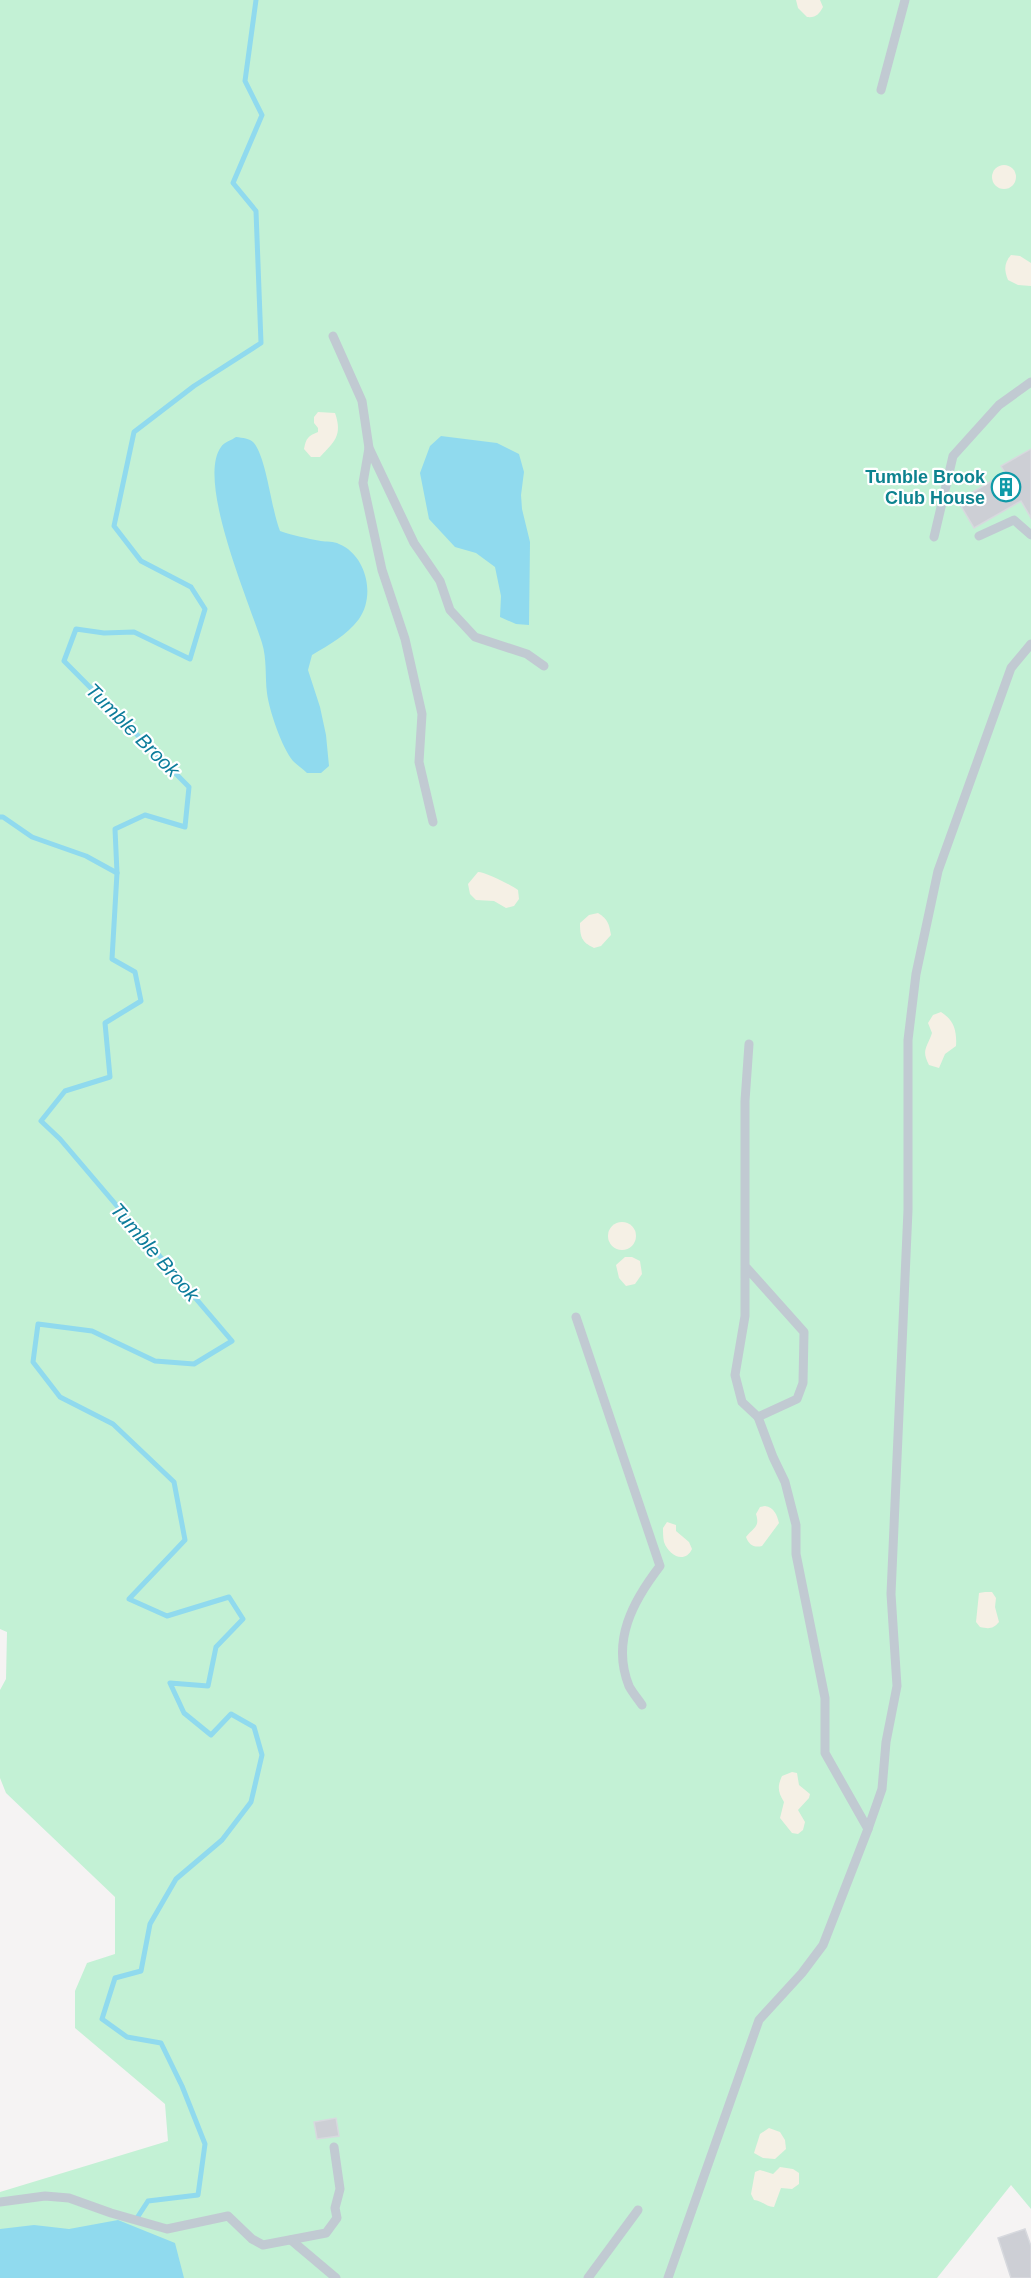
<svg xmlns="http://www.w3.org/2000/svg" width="1031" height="2278" viewBox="0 0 1031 2278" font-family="Helvetica,sans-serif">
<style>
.green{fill:#c3f1d5}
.sand{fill:#f5f0e5}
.water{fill:#90daee}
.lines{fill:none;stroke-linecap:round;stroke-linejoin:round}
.stream{stroke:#90daee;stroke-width:5}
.building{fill:#cdcfd5;stroke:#d7d9de;stroke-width:1.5}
.lane{stroke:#c1cad2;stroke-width:9}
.labels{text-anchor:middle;stroke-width:4.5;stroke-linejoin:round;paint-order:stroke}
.culture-label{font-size:18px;font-weight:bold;fill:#0d838f;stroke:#fff;text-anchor:end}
.water-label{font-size:20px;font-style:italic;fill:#0c7c9b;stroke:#fff}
</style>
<rect width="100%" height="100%" fill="#f5f3f3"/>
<!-- green -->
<path class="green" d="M 0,0 L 1031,0 L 1031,2209 L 1011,2185 L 937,2278 L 0,2278 L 0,2192 L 168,2141 L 165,2104 L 75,2028 L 75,1991 L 87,1963 L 115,1954 L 115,1897 L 6,1793 L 0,1778 L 0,1690 L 6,1679 L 7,1632 L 0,1629 Z"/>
<!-- sand -->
<g class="sand">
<path d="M 796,0 L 820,0 L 823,7 C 819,14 816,18 807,17 L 798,8 Z"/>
<circle cx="1004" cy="177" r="12"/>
<path d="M 1011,255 L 1020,256 L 1031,263 L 1031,286 L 1018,285 L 1008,280 C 1004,270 1004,263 1011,255 Z"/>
<path d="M 318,412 L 335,413 C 343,436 334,442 320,457 L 311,457 L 304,449 C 306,438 308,436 318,432 L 318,428 L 314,423 L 314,417 Z"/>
<path d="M 478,872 C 486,872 511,885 518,890 L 519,899 L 514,906 L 506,908 L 494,901 L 476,900 L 470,894 L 468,884 Z"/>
<path d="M 598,913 C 608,919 609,924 611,935 L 601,946 L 594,948 C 581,942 580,936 580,923 L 589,915 Z"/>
<path d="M 941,1012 C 954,1020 957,1031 956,1046 L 945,1054 L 939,1068 L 929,1065 C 921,1050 927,1048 932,1033 L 928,1023 L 933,1015 Z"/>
<circle cx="622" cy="1236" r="14"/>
<path d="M 625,1257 L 632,1257 L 640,1261 L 642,1274 L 635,1284 L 626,1286 L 619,1278 L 616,1265 Z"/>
<path d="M 765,1506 C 774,1507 777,1515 779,1523 L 762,1546 C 754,1548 749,1545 746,1537 C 754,1527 760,1527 756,1514 L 760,1507 Z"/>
<path d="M 667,1522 L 676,1525 L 676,1531 L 689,1542 L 692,1549 C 685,1564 669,1556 664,1542 C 663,1538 663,1532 663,1528 Z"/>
<path d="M 985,1592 L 992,1592 L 996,1598 L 995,1607 L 999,1622 C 993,1629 989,1629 980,1627 L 976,1622 L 979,1593 Z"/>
<path d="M 792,1772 L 797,1773 L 799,1785 L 810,1794 L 809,1798 L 798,1810 L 805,1822 L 803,1830 L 798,1834 L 792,1833 L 780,1818 L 784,1802 C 778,1792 777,1787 782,1776 Z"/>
<path d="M 769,2128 L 780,2132 L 785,2140 L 786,2149 L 775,2159 L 763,2158 L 754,2153 L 760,2134 Z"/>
<path d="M 780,2167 L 793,2169 L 799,2173 L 799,2184 L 792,2189 L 781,2188 L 774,2207 C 766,2207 763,2201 754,2200 L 751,2194 L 755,2172 L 760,2170 L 773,2174 Z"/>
</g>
<!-- water -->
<g class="water">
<path d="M 441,436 L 497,443 L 519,454 L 524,472 L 521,495 L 522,509 L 530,542 L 529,625 L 516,624 L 500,617 L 501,596 L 495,567 L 476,553 L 455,547 L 429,519 L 420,473 L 430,446 Z"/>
<path d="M 236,437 C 243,438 249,438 254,443 C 267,460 271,508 280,531 C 294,536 306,538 321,541 C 326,542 334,541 339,544 C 366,555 376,595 359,619 C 346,636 330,644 312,655 L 308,670 L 320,707 L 326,735 L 329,766 L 321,773 L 307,773 C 303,769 297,765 293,761 C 282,748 269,710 267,693 C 265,677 267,659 262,643 C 250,604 196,481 221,447 C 224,442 232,440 236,437 Z"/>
<path d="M 118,2220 L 175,2243 L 184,2278 L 0,2278 L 0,2229 L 34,2225 L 69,2229 Z"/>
</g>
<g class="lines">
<!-- stream -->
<g class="stream">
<path d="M 0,817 L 3,817 L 32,837 L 86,856 L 117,873"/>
<path d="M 135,2221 L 148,2201 L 198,2195 L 205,2144 L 182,2086 L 161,2043 L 127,2037 L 102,2019 L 115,1978 L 141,1971 L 150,1924 L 176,1879 L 222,1840 L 251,1802 L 262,1755 L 254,1727 L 231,1714 L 211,1735 L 184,1713 L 170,1683 L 208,1686 L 216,1647 L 243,1619 L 229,1597 L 167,1616 L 129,1599 L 185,1540 L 174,1482 L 113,1424 L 60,1397 L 33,1362 L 38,1324 L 92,1331 L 155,1361 L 194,1364 L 232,1341 L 60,1139 L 41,1121 L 65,1091 L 110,1077 L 105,1023 L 141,1001 L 135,972 L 112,959 L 117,873 L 115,829 L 145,815 L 185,827 L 189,787 L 64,661 L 76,629 L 104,633 L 134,632 L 190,659 L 205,609 L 191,587 L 141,561 L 114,526 L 134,432 L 194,386 L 261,343 L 256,211 L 233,183 L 262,115 L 245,81 L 256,0"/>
</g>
</g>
<!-- building -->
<g class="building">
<path d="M 1031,449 L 1031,518 L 1021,501 L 974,528 L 958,501 L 1005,473 L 1001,466 Z"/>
<path d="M 336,2118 L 339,2136 L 317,2139 L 314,2122 Z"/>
<path d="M 1025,2229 L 1031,2246 L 1031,2278 L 1011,2278 L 998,2238 Z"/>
</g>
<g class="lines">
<!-- lane -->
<g class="lane">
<path d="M 881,90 L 905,0"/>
<path d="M 333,336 L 362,401 L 369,448 L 414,543 L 440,581 L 450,610 L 475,637 L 527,654 L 544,666"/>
<path d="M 369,448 L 363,483 L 382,570 L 405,639 L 422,714 L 419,762 L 433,822"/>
<path d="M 979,536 L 1014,520 L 1031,535"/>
<path d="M 934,537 L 953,456 L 999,405 L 1031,382"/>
<path d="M 745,1266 L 804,1332 L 803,1383 L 797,1399 L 758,1417 L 742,1402 L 735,1375 L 745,1316 L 745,1101 L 749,1044"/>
<path d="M 576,1317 L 660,1566 C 633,1601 611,1641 629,1686 C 632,1692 638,1699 642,1705"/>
<path d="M 868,1829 L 882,1789 L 886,1742 L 897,1686 L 891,1594 L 908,1210 L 908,1040 L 916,974 L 938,871 L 1011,668 L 1031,644"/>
<path d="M 0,2202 L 45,2196 L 69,2198 L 111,2213 L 167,2229 L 228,2216 L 252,2239 L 263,2245 L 326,2233 L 337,2218 L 335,2208 L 340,2189 L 334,2147"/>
<path d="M 291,2240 L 336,2278"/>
<path d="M 588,2278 L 638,2210"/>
<path d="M 668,2278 L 759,2020 L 802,1973 L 823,1945 L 868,1829 L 825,1753 L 825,1698 L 796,1554 L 796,1525 L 785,1482 L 773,1457 L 758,1417"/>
</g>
</g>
<!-- icons -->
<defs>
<g id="building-ring" transform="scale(1.5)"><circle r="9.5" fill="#fff" stroke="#0f9aa8" stroke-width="1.5"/><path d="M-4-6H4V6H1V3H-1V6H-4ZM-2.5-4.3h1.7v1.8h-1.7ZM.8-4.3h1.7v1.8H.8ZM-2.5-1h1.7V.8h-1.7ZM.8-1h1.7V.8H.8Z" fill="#0f9aa8"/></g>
</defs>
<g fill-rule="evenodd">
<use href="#building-ring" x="1006" y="487"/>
</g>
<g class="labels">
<!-- culture labels -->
<g class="culture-label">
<text x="985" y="483">Tumble Brook<tspan x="985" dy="21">Club House</tspan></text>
</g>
<!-- water labels -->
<g class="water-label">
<text transform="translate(133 730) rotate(45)" y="7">Tumble Brook</text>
<text transform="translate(155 1252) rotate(49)" y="7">Tumble Brook</text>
</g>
</g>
</svg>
